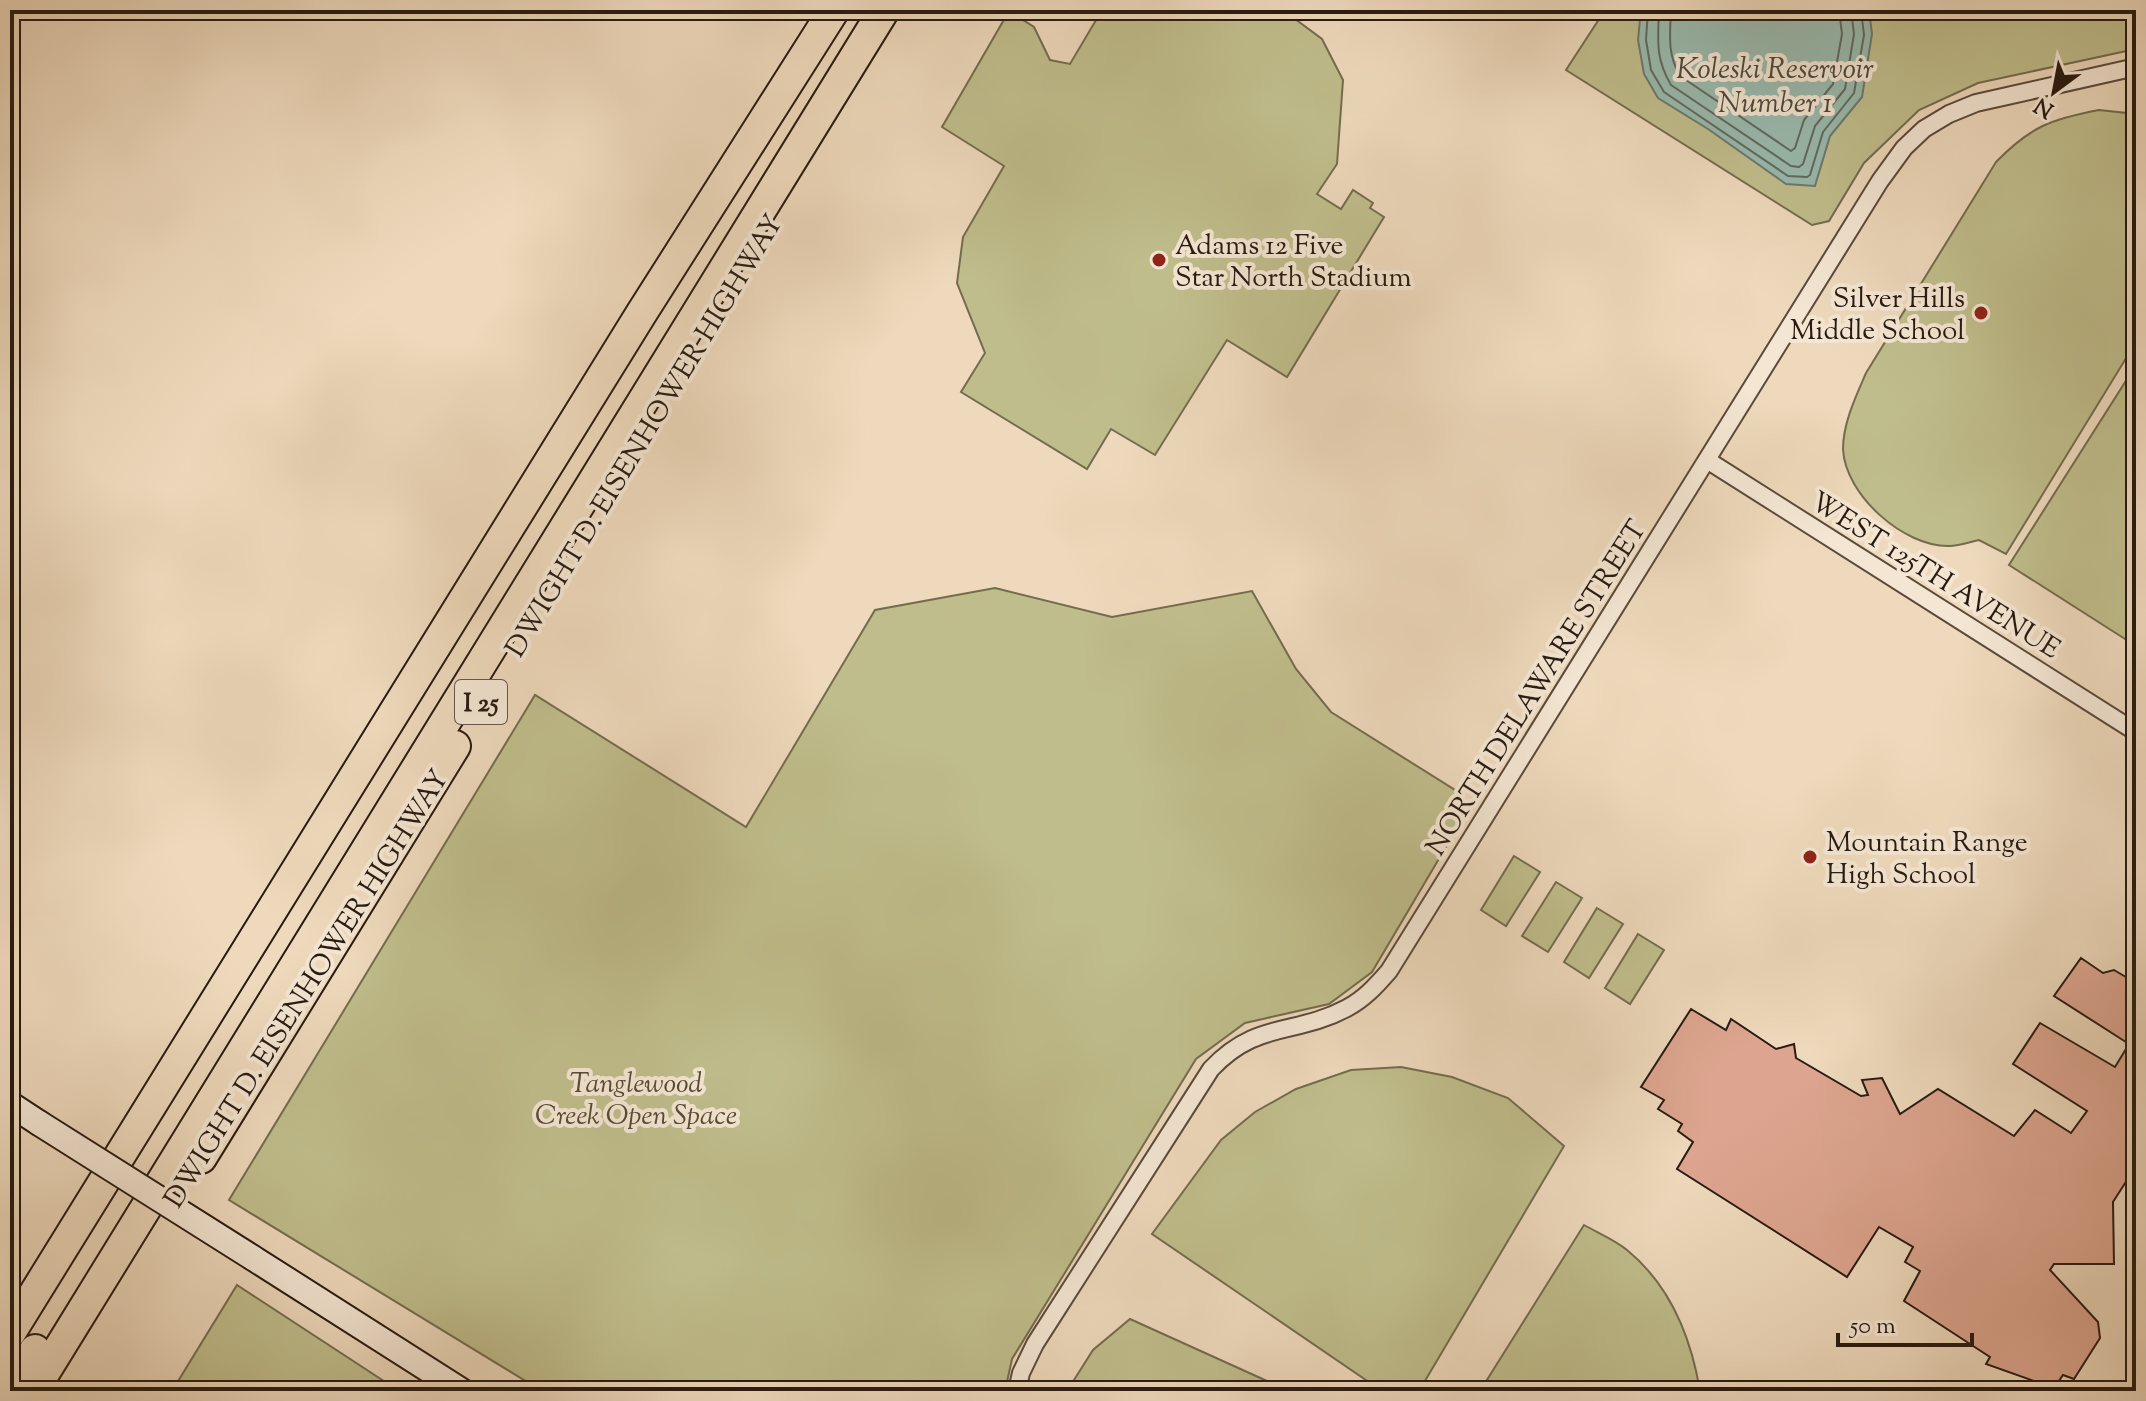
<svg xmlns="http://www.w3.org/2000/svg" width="2146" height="1401" viewBox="0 0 2146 1401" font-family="'Sorts Mill Goudy',serif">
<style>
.green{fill:#c0bd8c;stroke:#746c4e;stroke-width:2}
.water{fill:#99baae;stroke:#6c7a6f;stroke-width:2}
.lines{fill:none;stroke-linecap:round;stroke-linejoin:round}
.shore{stroke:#606a60;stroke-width:2}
.building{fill:#dda58f;stroke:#281a11;stroke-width:2}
.minor-casing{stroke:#5a4a3c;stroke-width:20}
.secondary-casing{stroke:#281a11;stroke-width:28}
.motorway-casing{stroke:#281a11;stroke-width:34}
.minor{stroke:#f4e6d3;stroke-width:16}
.secondary{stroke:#f4e6d3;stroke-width:24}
.motorway{stroke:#eed9bc;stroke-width:30}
.secondary-bridge-casing{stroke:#281a11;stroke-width:28;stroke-linecap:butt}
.secondary-bridge{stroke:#f4e6d3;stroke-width:24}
.poi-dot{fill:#8f2418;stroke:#f4e6d3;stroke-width:3}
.labels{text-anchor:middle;stroke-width:8;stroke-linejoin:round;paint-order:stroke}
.shield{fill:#f4e6d3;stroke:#65574b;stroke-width:2}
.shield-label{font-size:26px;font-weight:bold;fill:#281a11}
.poi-label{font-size:28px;fill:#281a11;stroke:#f4e6d3;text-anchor:start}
.street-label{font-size:28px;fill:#281a11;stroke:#f4e6d3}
.park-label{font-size:28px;font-style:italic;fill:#564b36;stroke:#f4e6d3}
.water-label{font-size:30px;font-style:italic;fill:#4a4a40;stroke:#f4e6d3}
</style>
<rect width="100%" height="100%" fill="#eed9bc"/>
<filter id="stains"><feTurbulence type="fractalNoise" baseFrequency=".0025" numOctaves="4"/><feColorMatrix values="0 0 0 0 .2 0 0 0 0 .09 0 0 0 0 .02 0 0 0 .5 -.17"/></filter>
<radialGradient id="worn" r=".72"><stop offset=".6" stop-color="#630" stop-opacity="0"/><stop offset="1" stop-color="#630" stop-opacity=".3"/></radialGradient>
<!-- green -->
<g class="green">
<path d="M 1102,10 L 1283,10 L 1322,39 L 1343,80 L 1337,164 L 1317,194 L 1341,209 L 1353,190 L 1373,203 L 1370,208 L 1384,217 L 1287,377 L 1227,340 L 1155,455 L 1111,429 L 1087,469 L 961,392 L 985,353 L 957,283 L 963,237 L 1004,166 L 942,127 L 1009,11 L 1034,27 L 1050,60 L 1070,64 Z"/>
<path d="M 1605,10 L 2136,10 L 2136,49 L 1978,83 L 1919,110 L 1864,163 L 1829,221 L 1812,225 L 1566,70 Z"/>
<path d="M 2099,110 L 2136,114 L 2136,342 L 2006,554 L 1979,540 C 1970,542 1959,546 1949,546 C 1904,547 1845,495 1843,449 C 1843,423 1856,396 1866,373 L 1996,162 C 2030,127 2051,119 2099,110 Z"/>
<path d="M 2136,365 L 2136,646 L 2009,565 Z"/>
<path d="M 995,588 L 1112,617 L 1252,591 L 1296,669 L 1331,712 L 1455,790 L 1463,818 L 1372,972 L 1329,1004 L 1245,1023 L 1196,1059 L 1012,1359 L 1005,1391 L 542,1391 L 229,1200 L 535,695 L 746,827 L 875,610 Z"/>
<path d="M 1514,856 L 1540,872 L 1506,926 L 1481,910 Z"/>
<path d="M 1556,882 L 1582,898 L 1548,952 L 1522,936 Z"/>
<path d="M 1597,908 L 1623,924 L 1589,978 L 1564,962 Z"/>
<path d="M 1638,934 L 1664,950 L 1630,1004 L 1605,988 Z"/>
<path d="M 1401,1067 L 1452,1077 L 1508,1098 L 1564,1146 L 1419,1391 L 1382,1391 L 1152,1234 L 1221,1140 L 1255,1112 L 1296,1089 L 1351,1070 Z"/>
<path d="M 1584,1225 C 1598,1233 1615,1240 1627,1250 C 1671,1286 1691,1337 1700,1391 L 1480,1391 Z"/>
<path d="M 237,1285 L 399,1391 L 172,1391 Z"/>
<path d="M 1130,1319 L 1267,1381 L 1285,1391 L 1067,1391 L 1093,1350 Z"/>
</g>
<!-- water -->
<path class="water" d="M 1641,10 L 1869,10 L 1872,34 L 1862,97 L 1830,136 L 1815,186 L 1786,184 L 1708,129 L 1658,98 L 1644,74 L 1638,40 Z"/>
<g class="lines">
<!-- shore -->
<g class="shore">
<path d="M 1648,10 L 1646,40 L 1651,70 L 1664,92 L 1788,176 L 1807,177 L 1810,175 L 1823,132 L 1854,93 L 1864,35 L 1861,10"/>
<path d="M 1659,10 C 1658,40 1655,58 1671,85 L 1791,166 L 1799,167 L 1803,164 L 1815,126 L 1845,89 L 1854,34 L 1851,10"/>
<path d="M 1671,10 C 1670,34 1667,54 1680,76 L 1791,151 L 1795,148 L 1804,120 L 1833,84 L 1842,34 L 1839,10"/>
</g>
</g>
<!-- building -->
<path class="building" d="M 2081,958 L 2103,973 L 2114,970 L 2136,983 L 2136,1166 L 2113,1202 L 2114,1264 L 2054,1264 L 2050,1270 L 2098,1322 L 2100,1338 L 2074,1379 L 2063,1375 L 2054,1388 L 1986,1364 L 1990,1357 L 1904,1301 L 1920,1271 L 1905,1262 L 1913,1247 L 1879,1227 L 1847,1277 L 1677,1169 L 1693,1142 L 1678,1131 L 1682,1124 L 1658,1109 L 1664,1100 L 1641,1087 L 1691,1009 L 1726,1030 L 1731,1019 L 1776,1049 L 1794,1044 L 1796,1058 L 1861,1096 L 1868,1095 L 1862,1080 L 1882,1078 L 1900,1114 L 1938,1089 L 2014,1136 L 2035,1110 L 2071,1133 L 2087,1111 L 2013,1064 L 2040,1023 L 2115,1067 L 2129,1044 L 2054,996 Z"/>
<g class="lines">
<!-- minor casing -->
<g class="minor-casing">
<g id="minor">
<path d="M 1707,460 L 2136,732"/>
<path d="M 1017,1391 L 1021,1373 L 1035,1344 L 1211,1069 C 1257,1020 1295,1036 1347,1008 C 1364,999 1376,986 1389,971 L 1880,181 L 1904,148 L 1924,129 L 1949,114 L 1976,103 L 2136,67"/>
</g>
</g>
<!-- secondary casing -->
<g class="secondary-casing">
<g id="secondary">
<path d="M 10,1104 L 39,1123"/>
<path d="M 253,1258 L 462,1391"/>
</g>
</g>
<!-- motorway casing -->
<g class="motorway-casing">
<g id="motorway">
<path d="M 201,1158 L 455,746"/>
<path d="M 10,1333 L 641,314 L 834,10"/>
<path d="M 10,1390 L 35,1350"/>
<path d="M 33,1391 L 884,10"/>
</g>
</g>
<!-- minor -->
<use href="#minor" class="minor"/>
<!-- secondary -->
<use href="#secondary" class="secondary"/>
<!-- motorway -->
<use href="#motorway" class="motorway"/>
<!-- secondary-bridge casing -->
<g class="secondary-bridge-casing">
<path id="secondary-bridge" d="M 39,1123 L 253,1258"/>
</g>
<!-- secondary-bridge -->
<use href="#secondary-bridge" class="secondary-bridge"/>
</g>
<!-- markers -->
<g class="poi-dot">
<circle cx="1159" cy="260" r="8"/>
<circle cx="1981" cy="313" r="8"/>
<circle cx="1810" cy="857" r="8"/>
</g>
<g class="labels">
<!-- shield labels -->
<rect class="shield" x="455" y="680" width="52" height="44" rx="6"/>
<g class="shield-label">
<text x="481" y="711">I 25</text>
</g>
<!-- poi labels -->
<g class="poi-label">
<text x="1175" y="254">Adams 12 Five<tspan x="1175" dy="32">Star North Stadium</tspan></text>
<text x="1965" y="307" text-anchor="end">Silver Hills<tspan x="1965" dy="32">Middle School</tspan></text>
<text x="1826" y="851">Mountain Range<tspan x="1826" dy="32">High School</tspan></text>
</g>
<!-- street labels -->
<g class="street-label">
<text transform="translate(643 435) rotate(-59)" y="10">DWIGHT D. EISENHOWER HIGHWAY</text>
<text transform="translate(1936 574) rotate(32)" y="10">WEST 125TH AVENUE</text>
<text transform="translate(1535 687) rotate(-58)" y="10">NORTH DELAWARE STREET</text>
<text transform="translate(305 988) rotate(-58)" y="10">DWIGHT D. EISENHOWER HIGHWAY</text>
</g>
<!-- park labels -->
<g class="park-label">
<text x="636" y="1092">Tanglewood<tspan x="636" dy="32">Creek Open Space</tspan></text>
</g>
<!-- water labels -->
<g class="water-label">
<text x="1775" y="78">Koleski Reservoir<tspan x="1775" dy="34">Number 1</tspan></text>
</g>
</g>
<!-- margin -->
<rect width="2146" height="1401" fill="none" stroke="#eed9bc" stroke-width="40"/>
<rect x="12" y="12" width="2122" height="1377" fill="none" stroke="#281a11" stroke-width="4"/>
<rect x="20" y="20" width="2106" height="1361" fill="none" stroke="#281a11" stroke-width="2"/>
<!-- north arrow -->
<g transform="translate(2054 92) rotate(212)" stroke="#f4e6d3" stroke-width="6" paint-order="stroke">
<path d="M0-6L14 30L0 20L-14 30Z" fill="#281a11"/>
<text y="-12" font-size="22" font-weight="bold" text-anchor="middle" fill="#281a11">N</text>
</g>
<!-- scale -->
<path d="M1838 1333v12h134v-12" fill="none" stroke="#281a11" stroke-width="4"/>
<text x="1850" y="1333" font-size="24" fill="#281a11" stroke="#f4e6d3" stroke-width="6" paint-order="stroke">50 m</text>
<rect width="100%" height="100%" filter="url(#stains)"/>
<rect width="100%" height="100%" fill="url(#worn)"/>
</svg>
